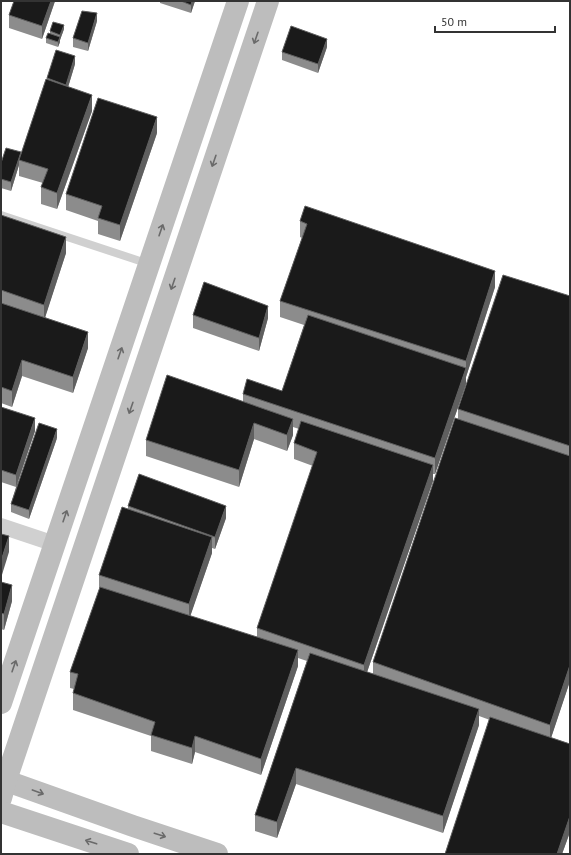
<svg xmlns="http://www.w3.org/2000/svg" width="571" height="855" viewBox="0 0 571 855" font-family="'PT Sans',sans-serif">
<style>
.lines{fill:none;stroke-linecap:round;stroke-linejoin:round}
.lane{stroke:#d0d0d0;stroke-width:8}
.street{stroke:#d0d0d0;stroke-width:16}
.secondary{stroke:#bdbdbd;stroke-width:22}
.wall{fill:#8c8c8c}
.shaded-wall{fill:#5f5f5f}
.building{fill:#1a1a1a;stroke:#5f5f5f}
.oneway{stroke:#6a6a6a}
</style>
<rect width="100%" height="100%" fill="#fff"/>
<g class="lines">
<!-- lane -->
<path class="lane" d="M 1,215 L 149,264"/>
<!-- street -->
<path class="street" d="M 1,526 L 55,544"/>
<!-- secondary -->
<g class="secondary">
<path d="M 1,703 L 238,1"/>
<path d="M 1,779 L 133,826 L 217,854"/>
<path d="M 1,798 L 6,780 L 268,1"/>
<path d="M 1,812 L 128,854"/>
</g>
</g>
<!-- wall -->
<g class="wall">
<path d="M 14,1 L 55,1 L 42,39 L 9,28 L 9,15 Z"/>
<path d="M 160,1 L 195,1 L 191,13 L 160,3 Z"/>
<path d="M 97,21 L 88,51 L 73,47 L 73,38 Z"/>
<path d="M 64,29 L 60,40 L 60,39 L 60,42 L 58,47 L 46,43 L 46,38 L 50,34 L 50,31 Z"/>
<path d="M 327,47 L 318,73 L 282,60 L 282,52 Z"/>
<path d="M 75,64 L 68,87 L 92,111 L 57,209 L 41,204 L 41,187 L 43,183 L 19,176 L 19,165 L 11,191 L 1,188 L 1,163 L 21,155 L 47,78 Z"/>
<path d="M 157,133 L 120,241 L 98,234 L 98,221 L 66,210 L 66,194 Z"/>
<path d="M 1,215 L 66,253 L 45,317 L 88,348 L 73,393 L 22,376 L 12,407 L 1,403 Z"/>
<path d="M 300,221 L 495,287 L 466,377 L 466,376 L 466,384 L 435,474 L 433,474 L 433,481 L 367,672 L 373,674 L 373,662 L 458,419 L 458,409 L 570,296 L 570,681 L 551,738 L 570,744 L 570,832 L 562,854 L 445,854 L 490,720 L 479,716 L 479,725 L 443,833 L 296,784 L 277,838 L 255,831 L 255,815 L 307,661 L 298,658 L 298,666 L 261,775 L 195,752 L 192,764 L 151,751 L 151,736 L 73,710 L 73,693 L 74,689 L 70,688 L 70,672 L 99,590 L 99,575 L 128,509 L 128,506 L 226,518 L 215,549 L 212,548 L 212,553 L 190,616 L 257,637 L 257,628 L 313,466 L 294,459 L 294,443 L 299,429 L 293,427 L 293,435 L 287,451 L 254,439 L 239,487 L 146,456 L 146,440 L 243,401 L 243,394 L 282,391 L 304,325 L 280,317 L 280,301 L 302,238 L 300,237 Z"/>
<path d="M 193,315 L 268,318 L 259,351 L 193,328 Z"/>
<path d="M 1,407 L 35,431 L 18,482 L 57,438 L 29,519 L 11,512 L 11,504 L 16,487 L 1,482 Z"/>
<path d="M 1,582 L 12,601 L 4,630 L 1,629 Z"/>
</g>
<!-- shaded-wall -->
<g class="shaded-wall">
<path d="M 51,1 L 55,1 L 42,39 L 42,26 Z"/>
<path d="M 192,1 L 195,1 L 191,13 L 191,5 Z"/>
<path d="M 97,13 L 97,21 L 88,51 L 88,43 Z"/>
<path d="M 64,25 L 64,29 L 60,40 L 60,35 Z"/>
<path d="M 60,37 L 60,42 L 58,47 L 58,42 Z"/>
<path d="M 327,39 L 327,47 L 318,73 L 318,64 Z"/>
<path d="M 75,56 L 75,64 L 66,94 L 66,85 Z"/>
<path d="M 92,95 L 92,111 L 57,209 L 57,193 Z"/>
<path d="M 157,117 L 157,133 L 120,241 L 120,225 Z"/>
<path d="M 21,152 L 21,160 L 19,160 L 19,165 L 11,191 L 11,182 Z"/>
<path d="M 66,237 L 66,253 L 44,321 L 44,305 Z"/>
<path d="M 495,271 L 495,287 L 466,377 L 466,361 Z"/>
<path d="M 268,306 L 268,318 L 259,351 L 259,338 Z"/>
<path d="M 88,332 L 88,348 L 73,393 L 73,377 Z"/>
<path d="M 22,360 L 22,376 L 12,407 L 12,391 Z"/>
<path d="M 466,368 L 466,384 L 435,474 L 435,458 Z"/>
<path d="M 35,418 L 35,431 L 16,487 L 16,475 Z"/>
<path d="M 293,419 L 293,435 L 287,451 L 287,435 Z"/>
<path d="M 254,423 L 254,439 L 239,487 L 239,470 Z"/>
<path d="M 57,429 L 57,438 L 29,519 L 29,510 Z"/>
<path d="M 433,465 L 433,481 L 364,681 L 364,665 Z"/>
<path d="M 226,506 L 226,518 L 215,549 L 215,537 Z"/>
<path d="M 9,536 L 9,552 L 1,578 L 1,561 Z"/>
<path d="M 212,537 L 212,553 L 189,620 L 189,604 Z"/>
<path d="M 12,585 L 12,601 L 4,630 L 4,614 Z"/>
<path d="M 298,650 L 298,666 L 261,775 L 261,759 Z"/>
<path d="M 570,665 L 570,681 L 550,741 L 550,725 Z"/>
<path d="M 479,709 L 479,725 L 443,833 L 443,816 Z"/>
<path d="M 195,736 L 195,752 L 192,764 L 192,748 Z"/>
<path d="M 296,768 L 296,784 L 277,838 L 277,822 Z"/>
<path d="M 570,816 L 570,832 L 562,854 L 557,854 Z"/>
</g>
<!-- building -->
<g class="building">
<path d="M 14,1 L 51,1 L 42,26 L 9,15 Z"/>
<path d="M 181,1 L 192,1 L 191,5 Z"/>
<path d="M 82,11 L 97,13 L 88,43 L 73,38 Z"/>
<path d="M 53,22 L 64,25 L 60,35 L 50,31 Z"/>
<path d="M 291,26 L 327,39 L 318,64 L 282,52 Z"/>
<path d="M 48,33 L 60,37 L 58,42 L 46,38 Z"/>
<path d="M 56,50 L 75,56 L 66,85 L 47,78 Z"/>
<path d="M 46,79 L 92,95 L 57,193 L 41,187 L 48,169 L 19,160 Z"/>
<path d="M 98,98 L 157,117 L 120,225 L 98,218 L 102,206 L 66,194 Z"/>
<path d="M 6,148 L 21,152 L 11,182 L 1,179 L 1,163 Z"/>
<path d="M 305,206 L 495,271 L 466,361 L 280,301 L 307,224 L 300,221 Z"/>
<path d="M 1,215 L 66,237 L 44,305 L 1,290 Z"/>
<path d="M 503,275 L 570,296 L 570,446 L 458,409 Z"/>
<path d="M 204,282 L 268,306 L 259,338 L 193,315 Z"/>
<path d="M 1,303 L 88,332 L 73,377 L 22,360 L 12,391 L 1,387 Z"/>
<path d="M 308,315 L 466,368 L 435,458 L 243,394 L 247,379 L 282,391 Z"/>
<path d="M 167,375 L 293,419 L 287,435 L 254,423 L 239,470 L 146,440 Z"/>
<path d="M 1,407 L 35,418 L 16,475 L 1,470 Z"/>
<path d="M 455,418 L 570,456 L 570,665 L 550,725 L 373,662 Z"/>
<path d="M 301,421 L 433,465 L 364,665 L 257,628 L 317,452 L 294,443 Z"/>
<path d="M 39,423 L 57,429 L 29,510 L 11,504 Z"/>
<path d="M 139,474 L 226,506 L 215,537 L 128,506 Z"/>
<path d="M 122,507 L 212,537 L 189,604 L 99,575 Z"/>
<path d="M 1,534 L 9,536 L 1,561 Z"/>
<path d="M 1,582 L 12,585 L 4,614 L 1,613 Z"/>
<path d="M 100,587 L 298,650 L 261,759 L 195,736 L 192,748 L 151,735 L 155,722 L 73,693 L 78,674 L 70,672 Z"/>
<path d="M 310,653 L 479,709 L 443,816 L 296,768 L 277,822 L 255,815 Z"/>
<path d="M 490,717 L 570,744 L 570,816 L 557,854 L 445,854 Z"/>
</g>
<!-- one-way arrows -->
<defs><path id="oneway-shaft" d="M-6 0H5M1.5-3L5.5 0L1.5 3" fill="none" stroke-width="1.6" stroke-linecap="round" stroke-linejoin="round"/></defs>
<g class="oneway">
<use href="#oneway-shaft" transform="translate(256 38) rotate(109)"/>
<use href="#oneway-shaft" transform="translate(214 161) rotate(109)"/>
<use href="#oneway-shaft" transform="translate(161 230) rotate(-71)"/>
<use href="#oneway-shaft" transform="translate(173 284) rotate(109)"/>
<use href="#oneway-shaft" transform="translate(120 353) rotate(-71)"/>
<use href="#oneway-shaft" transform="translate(131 408) rotate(109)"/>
<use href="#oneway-shaft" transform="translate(65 516) rotate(-71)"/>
<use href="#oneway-shaft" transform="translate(14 666) rotate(-71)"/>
<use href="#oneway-shaft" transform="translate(38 792) rotate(20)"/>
<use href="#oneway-shaft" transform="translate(160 835) rotate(18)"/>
<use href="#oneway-shaft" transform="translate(91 842) rotate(-162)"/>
</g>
<!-- border -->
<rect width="571" height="855" fill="none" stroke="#333333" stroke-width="4"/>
<!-- scale -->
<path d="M435 26v6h120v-6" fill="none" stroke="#333333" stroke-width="2"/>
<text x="441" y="26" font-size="12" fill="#333333" stroke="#ffffff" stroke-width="3" paint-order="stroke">50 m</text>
</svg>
